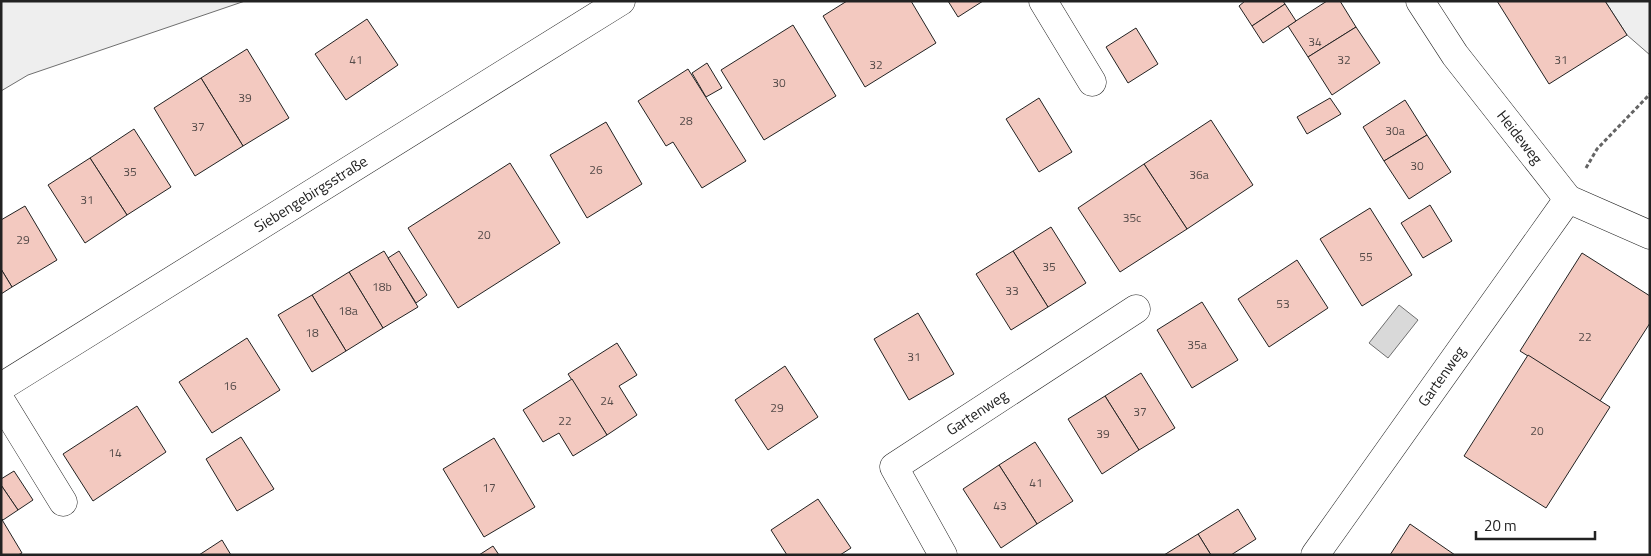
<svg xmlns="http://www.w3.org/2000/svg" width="1651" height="556" viewBox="0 0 1651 556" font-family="'Titillium Web',sans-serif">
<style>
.green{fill:#eee;stroke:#6f6f6f}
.water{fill:#d9d9d9;stroke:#6f6f6f}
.building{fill:#f3c9c0;stroke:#222}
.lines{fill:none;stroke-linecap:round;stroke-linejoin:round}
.minor-casing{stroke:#222;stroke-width:29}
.path{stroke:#646464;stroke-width:3;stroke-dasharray:4 2.5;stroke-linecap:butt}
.minor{stroke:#fff;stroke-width:28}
.labels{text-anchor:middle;stroke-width:4;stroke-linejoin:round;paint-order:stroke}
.number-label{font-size:12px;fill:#564c4a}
.street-label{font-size:15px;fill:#222;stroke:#fff}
</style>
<rect width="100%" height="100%" fill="#fff"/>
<!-- green -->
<g class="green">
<path d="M 1,1 L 245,1 L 28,75 L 1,91 Z"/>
<path d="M 1605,1 L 1650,1 L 1650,55 L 1627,35 Z"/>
</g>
<!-- water -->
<path class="water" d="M 1399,305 L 1418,320 L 1388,358 L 1369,343 Z"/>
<!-- building -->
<g class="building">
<path d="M 847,1 L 911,1 L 936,43 L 865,87 L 823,16 Z"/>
<path d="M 948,1 L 983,1 L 958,17 Z"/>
<path d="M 1245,1 L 1283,1 L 1285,4 L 1252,26 L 1239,6 Z"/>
<path d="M 1327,1 L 1340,1 L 1356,27 L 1308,57 L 1288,26 Z"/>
<path d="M 1497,1 L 1605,1 L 1627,35 L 1549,84 Z"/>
<path d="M 1285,4 L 1296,21 L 1263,43 L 1252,26 Z"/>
<path d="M 367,19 L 398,65 L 346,100 L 315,54 Z"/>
<path d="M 793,25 L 836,96 L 764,140 L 721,70 Z"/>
<path d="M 1356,27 L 1380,63 L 1332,95 L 1308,57 Z"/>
<path d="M 1136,28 L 1158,64 L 1128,83 L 1106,47 Z"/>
<path d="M 247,49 L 289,118 L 243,146 L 201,78 Z"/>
<path d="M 707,63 L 722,88 L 706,97 L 692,73 Z"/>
<path d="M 688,69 L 746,161 L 702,188 L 673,142 L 666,146 L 638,101 Z"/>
<path d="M 201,78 L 243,146 L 195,176 L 154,108 Z"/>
<path d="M 1039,98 L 1072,152 L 1039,172 L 1006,119 Z"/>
<path d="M 1330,98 L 1341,114 L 1307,134 L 1297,117 Z"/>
<path d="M 1405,100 L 1427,135 L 1384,161 L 1363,127 Z"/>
<path d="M 1211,120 L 1253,185 L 1187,229 L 1144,164 Z"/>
<path d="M 606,122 L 642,184 L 587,218 L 550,155 Z"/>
<path d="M 134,129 L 171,187 L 127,215 L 90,158 Z"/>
<path d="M 1427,135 L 1451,172 L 1409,199 L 1384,161 Z"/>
<path d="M 90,158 L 127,215 L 85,243 L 48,185 Z"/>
<path d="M 510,163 L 560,243 L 458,308 L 408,228 Z"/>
<path d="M 1144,164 L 1187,229 L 1120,272 L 1078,208 Z"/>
<path d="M 1430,205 L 1452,241 L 1423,258 L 1401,223 Z"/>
<path d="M 25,206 L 57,260 L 12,287 L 1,269 L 1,220 Z"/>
<path d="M 1370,208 L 1412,275 L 1362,306 L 1320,239 Z"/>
<path d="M 1051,227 L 1086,283 L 1048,307 L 1013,251 Z"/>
<path d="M 384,251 L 418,307 L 383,328 L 349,272 Z"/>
<path d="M 399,251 L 427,295 L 416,303 L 388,258 Z"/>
<path d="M 1013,251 L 1048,307 L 1011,330 L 976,274 Z"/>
<path d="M 1582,253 L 1650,296 L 1650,323 L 1600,401 L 1520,351 Z"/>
<path d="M 1297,260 L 1328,308 L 1269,347 L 1238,299 Z"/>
<path d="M 1,269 L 12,287 L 1,294 Z"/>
<path d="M 349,272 L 383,328 L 346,351 L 312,295 Z"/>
<path d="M 312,295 L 346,351 L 312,372 L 278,315 Z"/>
<path d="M 1202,302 L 1238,360 L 1192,388 L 1157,330 Z"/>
<path d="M 918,313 L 954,374 L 909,400 L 874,339 Z"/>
<path d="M 247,338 L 280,390 L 212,433 L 179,382 Z"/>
<path d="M 617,343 L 637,375 L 619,386 L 637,415 L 607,435 L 568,374 Z"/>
<path d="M 1528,355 L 1610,407 L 1546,508 L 1464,456 Z"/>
<path d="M 785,366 L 818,417 L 768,450 L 735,400 Z"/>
<path d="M 1141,373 L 1175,428 L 1139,450 L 1105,396 Z"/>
<path d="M 572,379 L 607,435 L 573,456 L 559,433 L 543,442 L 523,410 Z"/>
<path d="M 1105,396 L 1139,450 L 1102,474 L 1068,419 Z"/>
<path d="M 137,406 L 166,452 L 93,501 L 63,454 Z"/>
<path d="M 241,437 L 274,489 L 237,511 L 206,459 Z"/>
<path d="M 494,438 L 535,507 L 484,537 L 443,469 Z"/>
<path d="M 1035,442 L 1073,501 L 1037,524 L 999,465 Z"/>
<path d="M 999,465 L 1037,524 L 1001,548 L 963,489 Z"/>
<path d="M 14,471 L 33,500 L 18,510 L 1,485 L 1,479 Z"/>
<path d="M 1,485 L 18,510 L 3,520 L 1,518 Z"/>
<path d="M 818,499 L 851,548 L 840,555 L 787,555 L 771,530 Z"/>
<path d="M 1238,509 L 1256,539 L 1231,555 L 1211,555 L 1198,534 Z"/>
<path d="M 1,518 L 22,553 L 18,555 L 1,555 Z"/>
<path d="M 1410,524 L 1455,555 L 1390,555 Z"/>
<path d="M 1198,534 L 1211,555 L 1164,555 Z"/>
<path d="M 222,540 L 231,555 L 199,555 Z"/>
<path d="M 493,546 L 499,555 L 479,555 Z"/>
</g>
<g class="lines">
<!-- minor casing -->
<g class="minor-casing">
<g id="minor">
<path d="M 1043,1 L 1092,82"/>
<path id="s1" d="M 1420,1 L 1455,55 L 1568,199 L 1650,235"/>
<path id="s2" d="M 1,387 L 621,1"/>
<path d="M 1,401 L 63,502"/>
<path id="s3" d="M 943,555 L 894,467 L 1136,309"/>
<path id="s4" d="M 1315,555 L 1568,199"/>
</g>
</g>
<!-- path -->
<path class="path" d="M 1586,168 L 1597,149 L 1650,94"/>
<!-- minor -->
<use href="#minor" class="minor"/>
</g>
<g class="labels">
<!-- number labels -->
<g class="number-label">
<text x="1315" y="46">34</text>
<text x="356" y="64">41</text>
<text x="1344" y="64">32</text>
<text x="1561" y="64">31</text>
<text x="876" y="69">32</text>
<text x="779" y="87">30</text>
<text x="245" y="102">39</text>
<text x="686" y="125">28</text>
<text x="198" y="131">37</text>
<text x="1395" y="135">30a</text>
<text x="1417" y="170">30</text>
<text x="596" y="174">26</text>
<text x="130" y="176">35</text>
<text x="1199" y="179">36a</text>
<text x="87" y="204">31</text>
<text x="1132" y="222">35c</text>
<text x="484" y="239">20</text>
<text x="23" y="244">29</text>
<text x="1366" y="261">55</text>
<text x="1049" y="271">35</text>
<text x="382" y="291">18b</text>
<text x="1012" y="295">33</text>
<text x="1283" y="308">53</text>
<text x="348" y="315">18a</text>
<text x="312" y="337">18</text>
<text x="1585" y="341">22</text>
<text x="1197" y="349">35a</text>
<text x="914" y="361">31</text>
<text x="230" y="390">16</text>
<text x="607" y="405">24</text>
<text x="777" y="412">29</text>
<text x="1140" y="416">37</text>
<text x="565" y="425">22</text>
<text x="1537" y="435">20</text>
<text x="1103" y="438">39</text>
<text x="115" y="457">14</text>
<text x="1036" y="487">41</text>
<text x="489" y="492">17</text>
<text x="1000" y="510">43</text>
</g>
<!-- street labels -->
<g class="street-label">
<text dy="5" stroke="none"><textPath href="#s1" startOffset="169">Heideweg</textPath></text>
<text dy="5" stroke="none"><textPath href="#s2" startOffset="365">Siebengebirgsstraße</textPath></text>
<text dy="5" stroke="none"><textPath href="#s4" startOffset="219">Gartenweg</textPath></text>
<text dy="5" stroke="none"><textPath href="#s3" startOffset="200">Gartenweg</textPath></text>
</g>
</g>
<!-- border -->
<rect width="1651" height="556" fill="none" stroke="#222222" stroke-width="5"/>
<!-- scale -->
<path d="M1476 531v8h119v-8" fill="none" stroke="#222222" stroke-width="2.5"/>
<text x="1484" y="531" font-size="15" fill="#222222" stroke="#ffffff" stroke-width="4" paint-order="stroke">20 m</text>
</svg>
